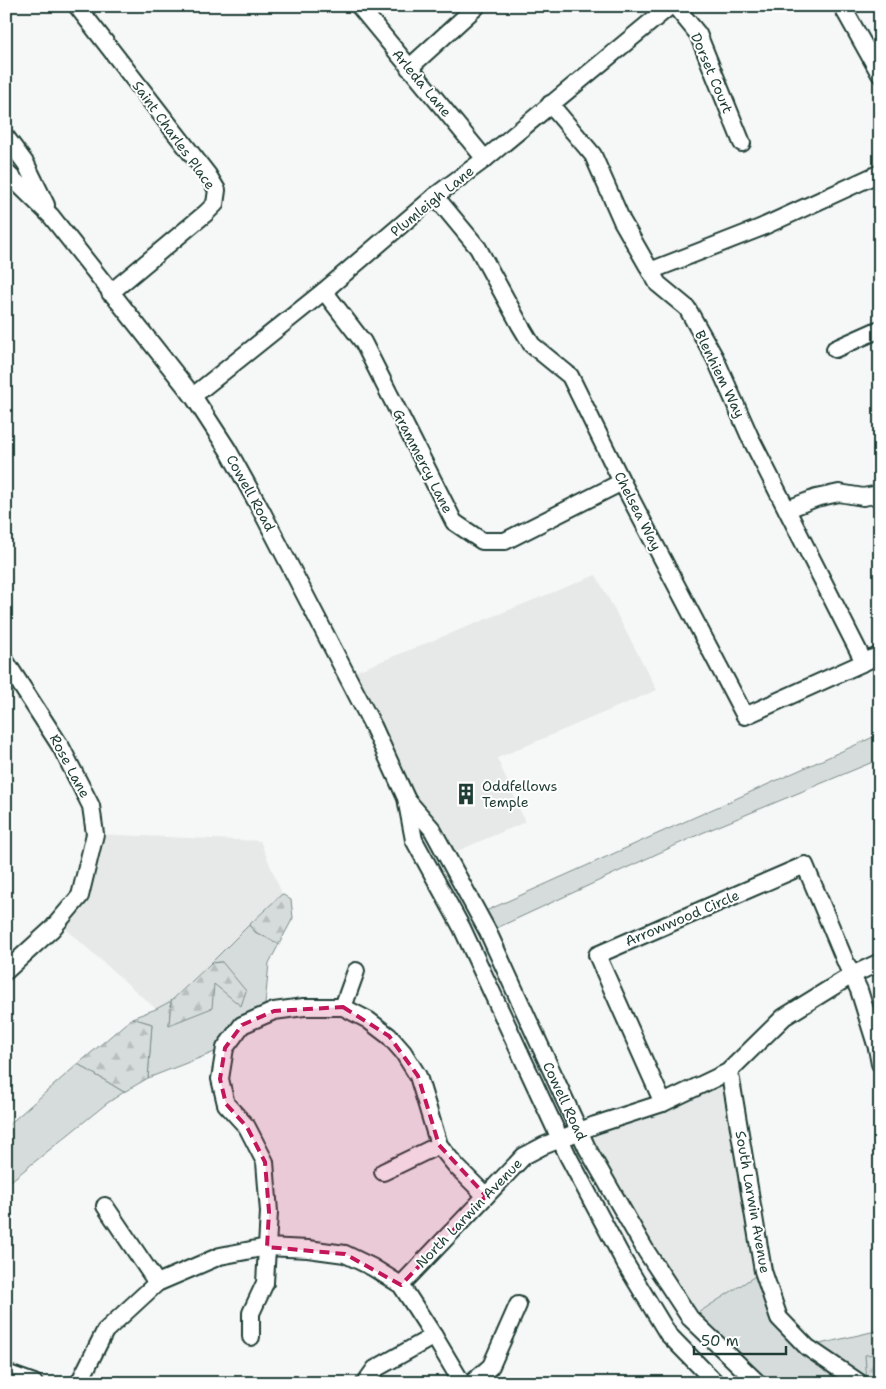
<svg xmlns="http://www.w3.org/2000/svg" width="886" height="1389" viewBox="0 0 886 1389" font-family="'Shantell Sans',sans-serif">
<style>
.built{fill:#e6e9e8}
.green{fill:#d6dcdb;stroke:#7a8c88}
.forest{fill:url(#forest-firs);stroke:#7a8c88}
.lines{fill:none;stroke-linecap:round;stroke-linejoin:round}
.minor-casing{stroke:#1f3d34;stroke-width:20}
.minor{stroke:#fff;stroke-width:16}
.marked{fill:#c2185b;fill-opacity:0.2;stroke:#c2185b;stroke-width:4;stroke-dasharray:10 6;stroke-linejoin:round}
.labels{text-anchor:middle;stroke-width:4;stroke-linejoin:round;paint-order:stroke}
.street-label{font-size:14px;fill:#1f3d34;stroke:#fff}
.poi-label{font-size:14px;fill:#1f3d34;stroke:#fff;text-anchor:start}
</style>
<defs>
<pattern id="forest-firs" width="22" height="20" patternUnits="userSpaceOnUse" patternTransform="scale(1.25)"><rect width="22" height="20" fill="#d6dcdb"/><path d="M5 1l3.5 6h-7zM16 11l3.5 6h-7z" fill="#b7bebd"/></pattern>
</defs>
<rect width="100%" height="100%" fill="#f6f7f7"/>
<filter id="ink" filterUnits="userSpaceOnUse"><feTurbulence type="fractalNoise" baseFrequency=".02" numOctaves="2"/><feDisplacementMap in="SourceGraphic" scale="10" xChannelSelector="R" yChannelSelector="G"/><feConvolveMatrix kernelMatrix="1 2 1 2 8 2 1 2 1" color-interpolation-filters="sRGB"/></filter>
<g filter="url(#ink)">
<!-- built -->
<g class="built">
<path d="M 596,575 L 657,690 L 497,758 L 525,822 L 446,856 L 347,675 Z"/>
<path d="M 95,834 L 260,841 L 282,894 L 171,1001 L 156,1009 L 58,922 L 80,895 Z"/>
<path d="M 728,1072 L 763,1271 L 690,1318 L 579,1132 Z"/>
</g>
<!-- green -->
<g class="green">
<path d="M 880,734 L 880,759 L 702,833 L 488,932 L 479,914 Z"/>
<path d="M 249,925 L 255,932 L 279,944 L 269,963 L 264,1015 L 225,1048 L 148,1078 L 152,1024 L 132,1018 L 156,1009 L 171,1001 L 169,1025 L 213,983 L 222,962 L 211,963 Z"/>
<path d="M 78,1064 L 124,1092 L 106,1104 L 6,1185 L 6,1127 Z"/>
<path d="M 763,1271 L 779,1318 L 807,1347 L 880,1330 L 880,1383 L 758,1383 L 690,1318 Z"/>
</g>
<!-- forest -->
<g class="forest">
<path d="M 282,894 L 291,900 L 293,918 L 279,944 L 255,932 L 249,925 Z"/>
<path d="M 222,962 L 246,991 L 241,1006 L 214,984 L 212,1008 L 169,1025 L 171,1001 L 211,963 Z"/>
<path d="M 132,1018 L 152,1024 L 148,1078 L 124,1092 L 78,1064 Z"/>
<path d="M 880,1354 L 880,1383 L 867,1383 L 865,1355 Z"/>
</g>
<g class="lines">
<!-- minor casing -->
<g class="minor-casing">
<g id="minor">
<path d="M 77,6 L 208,175 L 217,190 L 215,204 L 206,213 L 110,293"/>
<path d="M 359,6 L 485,159"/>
<path d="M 675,6 L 698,34 L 742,143"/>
<path d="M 842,6 L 880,74"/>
<path d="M 409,68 L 477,6"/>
<path d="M 550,104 L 593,155 L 622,221 L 658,284 L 687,308 L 715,358 L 750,437 L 864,662"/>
<path d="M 6,137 L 26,164 L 46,205"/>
<path d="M 6,172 L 51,216 L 193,396 L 228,450 L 261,510 L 373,726 L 406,798 L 414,840 L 462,928 L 568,1156 L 625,1263 L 668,1334 L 716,1383"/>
<path d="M 435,196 L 478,248 L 520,325 L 532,345 L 570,376 L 622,482 L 745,716 L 880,655"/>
<path d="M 650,271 L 760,228 L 880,173"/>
<path d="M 324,291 L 363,342 L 454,522 L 482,541 L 505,541 L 622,482"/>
<path d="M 835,349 L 880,329"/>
<path d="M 193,396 L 324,291 L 435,196 L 485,159 L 670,6"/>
<path d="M 788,509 L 816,498 L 839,493 L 863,497 L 880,494"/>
<path d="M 6,662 L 61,747 L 91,806 L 95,834 L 80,896 L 52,929 L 6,971"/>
<path d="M 407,800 L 432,829 L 488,932 L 587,1148 L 646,1251 L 690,1318 L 758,1383"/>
<path d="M 343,1007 L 356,971"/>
<path d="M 728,1072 L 731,1080 L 763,1271 L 779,1318 L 807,1347 L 860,1383"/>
<path d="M 663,1103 L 597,955 L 805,865 L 846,963 L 859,990 L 877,1048 L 880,1064"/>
<path d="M 383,1172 L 439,1145"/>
<path d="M 105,1206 L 157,1283"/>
<path d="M 401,1285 L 524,1156 L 543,1146 L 595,1125 L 663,1103 L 728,1072 L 784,1017 L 852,975 L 880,962"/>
<path d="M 251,1337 L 251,1313 L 265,1283 L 269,1212 L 265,1162 L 247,1127 L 226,1104 L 220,1079 L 225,1048 L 242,1025 L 274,1011 L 304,1007 L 343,1007 L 368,1020 L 389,1036 L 403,1052 L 418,1076 L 439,1145 L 456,1166 L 486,1196"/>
<path d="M 6,1373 L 34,1383"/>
<path d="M 79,1383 L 105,1331 L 157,1283 L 220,1256 L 267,1247 L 308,1249 L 345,1254 L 372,1267 L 401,1285 L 434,1336 L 462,1383"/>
<path d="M 365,1383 L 375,1369 L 434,1336"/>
<path d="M 472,1383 L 491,1366 L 518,1305"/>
</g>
</g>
<!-- minor -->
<use href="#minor" class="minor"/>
</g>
</g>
<!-- marked area -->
<path class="marked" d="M 343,1007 L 389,1036 L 418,1076 L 439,1145 L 486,1196 L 401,1285 L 345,1254 L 267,1247 L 269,1212 L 265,1162 L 247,1127 L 226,1104 L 220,1079 L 225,1048 L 242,1025 L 274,1011 Z"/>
<!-- icons -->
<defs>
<g id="building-bare" transform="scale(1.725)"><path d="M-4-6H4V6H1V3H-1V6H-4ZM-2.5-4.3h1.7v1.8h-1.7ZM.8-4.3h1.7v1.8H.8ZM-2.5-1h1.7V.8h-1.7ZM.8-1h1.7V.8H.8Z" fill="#1f3d34" stroke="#fff" stroke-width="2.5" paint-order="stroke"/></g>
</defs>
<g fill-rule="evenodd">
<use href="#building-bare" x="466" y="794"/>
</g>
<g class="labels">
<!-- street labels -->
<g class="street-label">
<text transform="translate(712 73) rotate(67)" y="5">Dorset Court</text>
<text transform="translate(422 83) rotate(50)" y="5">Arleda Lane</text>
<text transform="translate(174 135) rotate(54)" y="5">Saint Charles Place</text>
<text transform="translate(432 201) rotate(-39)" y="5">Plumleigh Lane</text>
<text transform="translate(720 374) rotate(64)" y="5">Blenhiem Way</text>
<text transform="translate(423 461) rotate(63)" y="5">Grammercy Lane</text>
<text transform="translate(251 493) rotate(61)" y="5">Cowell Road</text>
<text transform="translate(638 511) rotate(63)" y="5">Chelsea Way</text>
<text transform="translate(70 766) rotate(62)" y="5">Rose Lane</text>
<text transform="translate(682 918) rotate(-23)" y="5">Arrowwood Circle</text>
<text transform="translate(565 1101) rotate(65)" y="5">Cowell Road</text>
<text transform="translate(753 1202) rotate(80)" y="5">South Larwin Avenue</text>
<text transform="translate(469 1213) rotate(-46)" y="5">North Larwin Avenue</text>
</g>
<!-- poi labels -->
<g class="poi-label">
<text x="482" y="791">Oddfellows<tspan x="482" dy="16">Temple</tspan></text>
</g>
</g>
<!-- margin -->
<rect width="886" height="1389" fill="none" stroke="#fff" stroke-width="25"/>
<rect x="12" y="12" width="861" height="1364" fill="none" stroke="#1f3d34" stroke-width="2" filter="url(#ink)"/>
<!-- scale -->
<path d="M694 1346v8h92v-8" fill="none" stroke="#1f3d34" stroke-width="2.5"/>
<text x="701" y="1346" font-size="15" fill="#1f3d34" stroke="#ffffff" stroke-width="4" paint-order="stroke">50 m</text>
</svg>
